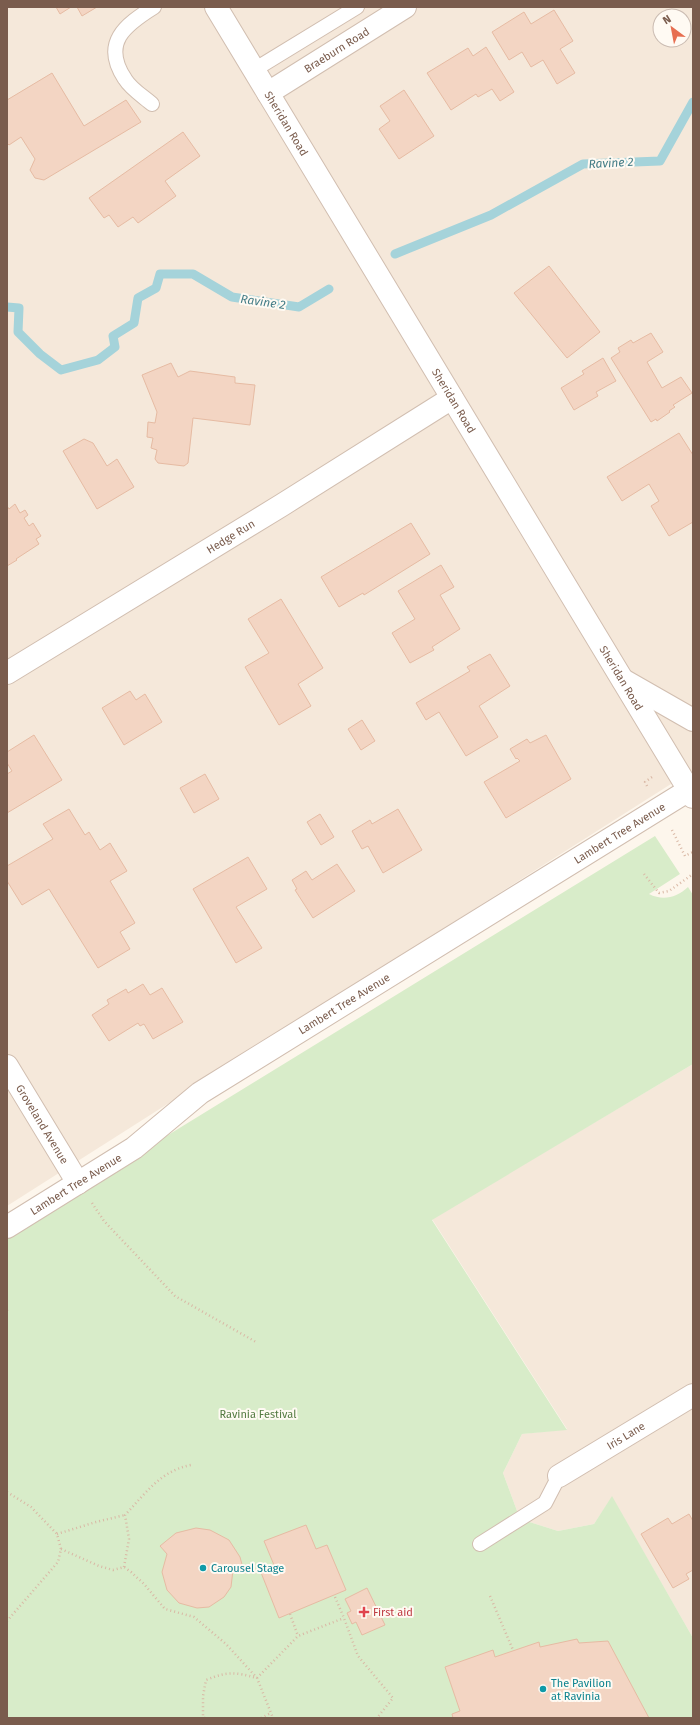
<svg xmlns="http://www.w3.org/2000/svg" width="700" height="1725" viewBox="0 0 700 1725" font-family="'Fira Sans',sans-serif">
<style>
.residential{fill:#f5e8da;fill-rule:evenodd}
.green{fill:#d8ecc9}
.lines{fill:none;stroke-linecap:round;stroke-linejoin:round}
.stream{stroke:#a5d3da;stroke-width:9}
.building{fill:#f3d5c3;stroke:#e6bba3}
.service-casing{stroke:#d1beb0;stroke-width:16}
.minor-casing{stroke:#d1beb0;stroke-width:24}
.tertiary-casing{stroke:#d1beb0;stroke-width:24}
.path{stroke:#d9b8a5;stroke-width:2.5;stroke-dasharray:1 3;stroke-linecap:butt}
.service{stroke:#fff;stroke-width:14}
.minor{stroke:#fff;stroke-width:22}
.tertiary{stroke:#fff;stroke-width:22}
.culture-dot{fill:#0f9aa8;stroke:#fffaf3;stroke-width:1.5}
.health-dot{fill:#e0444e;stroke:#fffaf3;stroke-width:1.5}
.labels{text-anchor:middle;stroke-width:4;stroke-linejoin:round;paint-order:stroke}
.street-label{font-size:11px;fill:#7a5c4d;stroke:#fffaf3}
.park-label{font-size:11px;fill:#537a41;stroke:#fffaf3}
.culture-label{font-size:11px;fill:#0d838f;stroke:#fffaf3;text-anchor:start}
.health-label{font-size:11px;fill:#be3a42;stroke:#fffaf3;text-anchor:start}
.water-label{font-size:12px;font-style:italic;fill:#437c86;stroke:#fffaf3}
</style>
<rect width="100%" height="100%" fill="#fdf6ec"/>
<!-- residential -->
<g class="residential">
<path d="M 7,7 L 693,7 L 693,770 L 7,1206 ZM 660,16 L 684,16 L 684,40 L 660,40 Z"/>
<path d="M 693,1064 L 693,1638 L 612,1497 L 594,1524 L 558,1531 L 520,1519 L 503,1473 L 522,1434 L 567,1429 L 432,1219 Z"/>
</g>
<!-- green -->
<path class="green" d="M 655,836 L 680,874 L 649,894 C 663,901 676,898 688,887 L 693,895 L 693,1064 L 432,1220 L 567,1430 L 522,1434 L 503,1473 L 520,1519 L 558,1531 L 594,1524 L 612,1496 L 693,1638 L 693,1718 L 7,1718 L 7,1234 Z"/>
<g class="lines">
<!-- stream -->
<g class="stream">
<path d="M 395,254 L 491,215 L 583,164 L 660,161 L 693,102"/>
<path d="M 7,307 L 19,308 L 18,332 L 40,354 L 61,370 L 98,360 L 115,347 L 113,336 L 134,323 L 138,298 L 156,288 L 160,274 L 193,274 L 232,297 L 299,307 L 329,289"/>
</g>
</g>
<!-- building -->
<g class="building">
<path d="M 56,7 L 71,7 L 60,14 Z"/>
<path d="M 77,7 L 97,7 L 82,16 Z"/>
<path d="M 554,10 L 573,41 L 560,49 L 575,73 L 557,84 L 543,60 L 531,67 L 522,52 L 509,60 L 492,32 L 524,12 L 531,24 Z"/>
<path d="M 486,47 L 514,92 L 500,101 L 492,89 L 478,97 L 476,94 L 451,110 L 427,73 L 468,48 L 473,56 Z"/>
<path d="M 52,73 L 84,126 L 126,100 L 141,122 L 44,180 L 35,178 L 30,170 L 35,159 L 21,137 L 9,145 L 7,143 L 7,100 Z"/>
<path d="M 404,90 L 434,136 L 399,159 L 379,129 L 390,121 L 380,106 Z"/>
<path d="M 183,132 L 200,156 L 165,181 L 176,196 L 138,223 L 133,217 L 118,227 L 109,215 L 104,218 L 89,198 Z"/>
<path d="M 549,266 L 600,332 L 567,358 L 514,293 Z"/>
<path d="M 651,333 L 663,352 L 647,362 L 662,388 L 681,377 L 692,393 L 673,405 L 675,407 L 669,411 L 670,412 L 657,421 L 656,419 L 651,422 L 611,358 L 620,352 L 618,348 L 631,340 L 633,343 Z"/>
<path d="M 603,358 L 616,381 L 596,392 L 598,396 L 574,410 L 561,388 L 584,374 L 582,371 Z"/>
<path d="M 171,363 L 178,377 L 190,371 L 235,377 L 235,383 L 255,385 L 250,425 L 193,418 L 188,463 L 184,466 L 158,463 L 155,459 L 157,450 L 151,448 L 153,438 L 147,437 L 148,422 L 155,423 L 157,412 L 142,375 Z"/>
<path d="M 679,433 L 693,455 L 693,522 L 669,536 L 651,506 L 659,501 L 649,484 L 622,501 L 607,477 Z"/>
<path d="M 84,439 L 93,443 L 107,466 L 117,459 L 134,487 L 97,509 L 63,451 Z"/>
<path d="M 15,504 L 20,513 L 25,510 L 28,515 L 24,518 L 29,526 L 33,523 L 41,536 L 36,539 L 39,544 L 16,559 L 17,560 L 7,566 L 7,506 L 9,509 Z"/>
<path d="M 411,523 L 430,554 L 364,595 L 363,593 L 339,607 L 321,577 Z"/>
<path d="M 441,565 L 454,587 L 440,595 L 460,629 L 432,647 L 434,650 L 410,663 L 392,633 L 415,619 L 398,591 Z"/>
<path d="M 281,599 L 323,668 L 298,684 L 311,706 L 279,725 L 245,667 L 269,653 L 248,619 Z"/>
<path d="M 490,654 L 510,686 L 479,706 L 498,737 L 466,756 L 439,712 L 426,720 L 416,703 L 470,671 L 467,667 Z"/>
<path d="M 130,691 L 136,700 L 145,694 L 162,722 L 124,745 L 102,708 Z"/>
<path d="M 362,720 L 375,741 L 361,750 L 348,729 Z"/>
<path d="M 34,735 L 62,780 L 7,813 L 7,774 L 12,771 L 7,763 L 7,752 Z"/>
<path d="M 546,735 L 571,779 L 506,818 L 484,782 L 520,761 L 517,758 L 516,759 L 510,749 L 527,739 L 530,743 Z"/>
<path d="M 205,774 L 219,799 L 194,813 L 180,788 Z"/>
<path d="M 69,809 L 85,835 L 89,832 L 100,850 L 110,843 L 127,871 L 110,881 L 135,923 L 120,932 L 130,949 L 98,968 L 49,889 L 22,905 L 7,881 L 7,866 L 53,839 L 43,824 Z"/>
<path d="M 398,809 L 422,850 L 383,873 L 368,846 L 362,849 L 352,831 L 370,820 L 372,824 Z"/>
<path d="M 320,814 L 334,837 L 321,845 L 307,822 Z"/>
<path d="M 248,857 L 267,889 L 236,907 L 262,948 L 236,963 L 193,889 Z"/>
<path d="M 337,864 L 355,891 L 313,918 L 295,890 L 297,889 L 292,880 L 306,871 L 312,880 Z"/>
<path d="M 143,984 L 150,995 L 162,988 L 183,1022 L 153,1039 L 144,1024 L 140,1026 L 138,1023 L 109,1041 L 92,1015 L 109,1004 L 107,1000 L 126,989 L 128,993 Z"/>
<path d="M 689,1514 L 693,1521 L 693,1570 L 686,1574 L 689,1579 L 673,1588 L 641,1534 L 668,1518 L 672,1524 Z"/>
<path d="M 306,1525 L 316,1549 L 327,1545 L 346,1590 L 279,1618 L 260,1570 L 274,1565 L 264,1541 Z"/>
<path d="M 196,1528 L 210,1530 L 229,1540 L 240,1557 L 244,1572 L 233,1570 L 231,1587 L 224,1597 L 209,1607 L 197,1608 L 179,1603 L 167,1590 L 162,1572 L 167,1554 L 160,1546 L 176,1533 Z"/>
<path d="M 367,1588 L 385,1625 L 362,1635 L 356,1622 L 352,1624 L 347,1613 L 351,1611 L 345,1599 Z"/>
<path d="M 577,1639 L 579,1643 L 608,1641 L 649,1718 L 453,1718 L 452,1714 L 460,1711 L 445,1667 L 493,1650 L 495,1657 L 539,1642 L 540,1647 Z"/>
</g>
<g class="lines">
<!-- service casing -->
<g class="service-casing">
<g id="service">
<path d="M 254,70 L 357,7"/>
<path d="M 152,104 C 144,97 131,89 125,79 C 101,43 125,25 154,7"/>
<path d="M 480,1544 L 545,1503 L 559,1476"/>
</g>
</g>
<!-- minor casing -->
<g class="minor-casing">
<g id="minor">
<path id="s1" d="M 268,93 L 405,7"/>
<path id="s2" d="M 7,673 L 282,505 L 452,398"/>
<path id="s3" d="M 7,1066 L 78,1183"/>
<path id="s4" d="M 7,1227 L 134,1148 L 200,1093 L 689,790 L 693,797"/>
<path id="s5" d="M 559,1476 L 693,1395"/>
</g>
</g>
<!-- tertiary casing -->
<g class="tertiary-casing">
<g id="tertiary">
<path id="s6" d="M 216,7 L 689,790 L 693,788"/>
<path d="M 623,680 L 693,720"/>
</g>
</g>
<!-- path -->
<g class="path">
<path d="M 647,786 L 645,782 L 652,777"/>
<path d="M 672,830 L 685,856 L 693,852"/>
<path d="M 644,874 L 659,893 L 669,891 L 693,874"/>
<path d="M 92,1203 L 104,1221 L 175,1296 L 256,1342"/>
<path d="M 7,1310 L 8,1309"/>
<path d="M 7,1492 L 31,1507 L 57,1534 L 61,1549 L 58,1562 L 7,1621"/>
<path d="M 57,1534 L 96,1522 L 125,1515"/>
<path d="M 61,1549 L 99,1566 L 113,1570 L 124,1567 L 131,1572 L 144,1584 L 165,1609 L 194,1617 L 226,1644 L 257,1678 L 273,1718"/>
<path d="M 124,1567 L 129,1539 L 125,1515 C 146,1493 160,1471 191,1465"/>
<path d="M 490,1596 L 513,1650"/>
<path d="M 335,1597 L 344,1618 L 358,1656 L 393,1698 L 377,1718"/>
<path d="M 290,1614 L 298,1636"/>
<path d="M 257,1678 L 298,1636 L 344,1618"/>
<path d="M 205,1718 L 203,1717 L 203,1696 L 206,1680 C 228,1671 235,1672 257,1678"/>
<path d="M 261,1718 L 271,1713"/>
</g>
<!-- service -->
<use href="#service" class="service"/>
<!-- minor -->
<use href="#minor" class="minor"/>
<!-- tertiary -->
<use href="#tertiary" class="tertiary"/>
</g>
<!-- markers -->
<g class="culture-dot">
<circle cx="203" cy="1568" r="4"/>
<circle cx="543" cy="1689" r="4"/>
</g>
<path class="health-dot" d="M362 1606h4v4h4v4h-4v4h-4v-4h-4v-4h4z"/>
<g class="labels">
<!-- street labels -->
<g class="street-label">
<text dy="4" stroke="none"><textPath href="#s1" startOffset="81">Braeburn Road</textPath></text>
<text dy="4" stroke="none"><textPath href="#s6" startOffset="136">Sheridan Road</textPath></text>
<text dy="4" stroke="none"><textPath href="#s6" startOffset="460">Sheridan Road</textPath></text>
<text dy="4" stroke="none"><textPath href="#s2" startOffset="262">Hedge Run</textPath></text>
<text dy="4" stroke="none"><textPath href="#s6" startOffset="784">Sheridan Road</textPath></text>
<text dy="4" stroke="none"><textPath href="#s4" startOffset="729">Lambert Tree Avenue</textPath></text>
<text dy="4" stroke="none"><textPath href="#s4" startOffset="405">Lambert Tree Avenue</textPath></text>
<text dy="4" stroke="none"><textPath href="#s3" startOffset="68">Groveland Avenue</textPath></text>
<text dy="4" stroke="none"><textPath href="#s4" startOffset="81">Lambert Tree Avenue</textPath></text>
<text dy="4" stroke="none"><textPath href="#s5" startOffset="78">Iris Lane</textPath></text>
</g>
<!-- park labels -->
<g class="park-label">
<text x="258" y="1418">Ravinia Festival</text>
</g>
<!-- culture labels -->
<g class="culture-label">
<text x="211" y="1572">Carousel Stage</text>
<text x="551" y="1687">The Pavilion<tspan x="551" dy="13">at Ravinia</tspan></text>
</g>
<!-- health labels -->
<g class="health-label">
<text x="373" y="1616">First aid</text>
</g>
<!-- water labels -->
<g class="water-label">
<text transform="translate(611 163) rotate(-3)" y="4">Ravine 2</text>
<text transform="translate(263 302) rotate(8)" y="4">Ravine 2</text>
</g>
</g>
<!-- border -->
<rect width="700" height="1725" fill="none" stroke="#7a5c4d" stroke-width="16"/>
<!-- north arrow -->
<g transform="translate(672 28) rotate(328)"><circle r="19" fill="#fffaf3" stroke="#cabbb1"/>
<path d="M0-3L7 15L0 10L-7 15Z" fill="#e76f51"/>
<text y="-6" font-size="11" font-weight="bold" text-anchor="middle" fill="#7a5c4d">N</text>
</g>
</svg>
